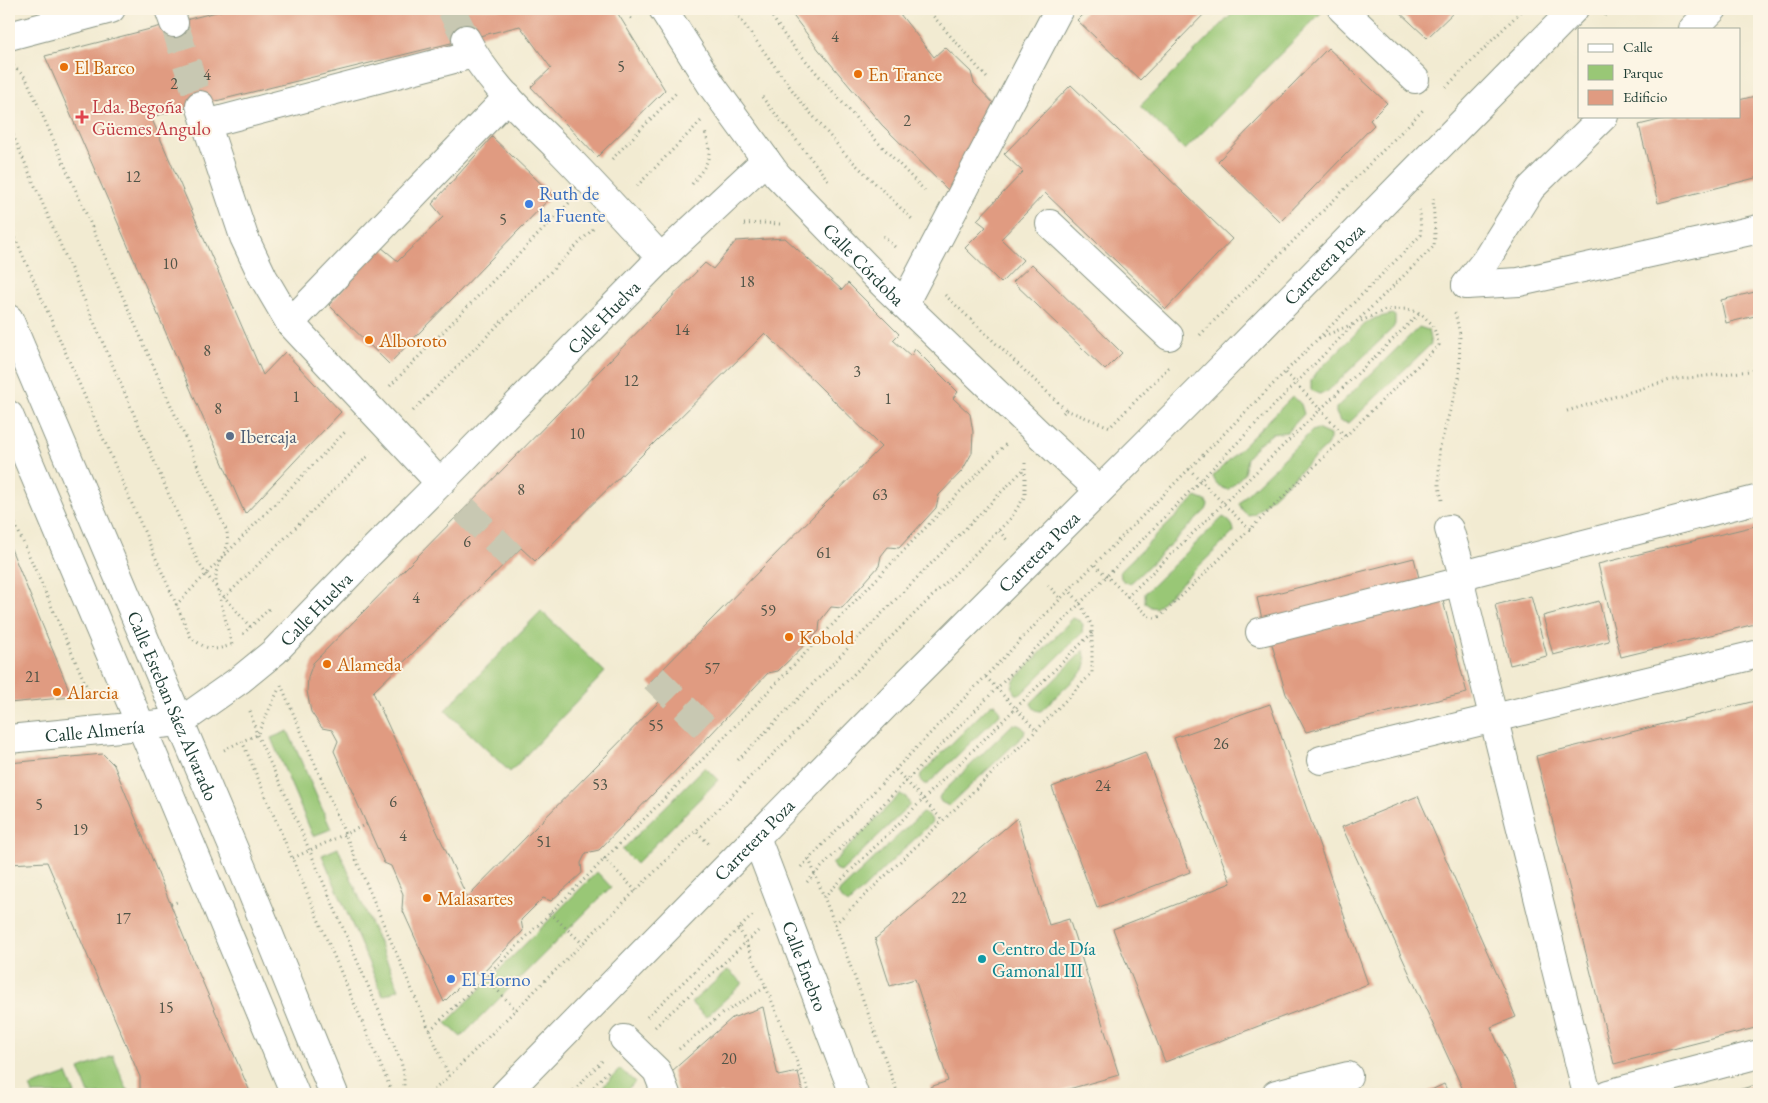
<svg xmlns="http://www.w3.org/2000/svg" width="1768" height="1103" viewBox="0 0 1768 1103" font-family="'EB Garamond',serif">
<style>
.green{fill:#99c776;stroke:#5c8255}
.building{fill:#e09b81;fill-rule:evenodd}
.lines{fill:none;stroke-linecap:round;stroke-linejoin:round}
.minor-tunnel{stroke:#c8c8b2;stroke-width:28;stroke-dasharray:28 14;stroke-linecap:butt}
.minor-casing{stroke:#889483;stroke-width:30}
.major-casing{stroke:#889483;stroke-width:30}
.path{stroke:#889483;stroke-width:3;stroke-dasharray:1 4;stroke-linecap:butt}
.minor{stroke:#fff;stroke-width:28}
.major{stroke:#fff;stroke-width:28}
.food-dot{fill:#e8710a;stroke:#fcf5e5;stroke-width:2}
.health-dot{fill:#e0444e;stroke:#fcf5e5;stroke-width:2}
.shop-dot{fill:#3f7fe0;stroke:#fcf5e5;stroke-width:2}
.service-dot{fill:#5c6f8a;stroke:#fcf5e5;stroke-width:2}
.culture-dot{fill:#0f9aa8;stroke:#fcf5e5;stroke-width:2}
.labels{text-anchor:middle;stroke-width:4;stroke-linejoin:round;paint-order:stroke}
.number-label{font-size:16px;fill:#4f5447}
.food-label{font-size:19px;fill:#c56008;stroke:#fcf5e5;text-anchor:start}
.health-label{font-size:19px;fill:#be3a42;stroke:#fcf5e5;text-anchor:start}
.shop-label{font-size:19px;fill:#366cbe;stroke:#fcf5e5;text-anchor:start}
.street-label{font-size:19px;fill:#1f3d34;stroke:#fcf5e5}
.service-label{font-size:19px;fill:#4e5e75;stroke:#fcf5e5;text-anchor:start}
.culture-label{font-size:19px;fill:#0d838f;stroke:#fcf5e5;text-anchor:start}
</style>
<rect width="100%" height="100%" fill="#fcf5e5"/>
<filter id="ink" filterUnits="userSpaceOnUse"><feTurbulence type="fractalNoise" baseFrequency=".02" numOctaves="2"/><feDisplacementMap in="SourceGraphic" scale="10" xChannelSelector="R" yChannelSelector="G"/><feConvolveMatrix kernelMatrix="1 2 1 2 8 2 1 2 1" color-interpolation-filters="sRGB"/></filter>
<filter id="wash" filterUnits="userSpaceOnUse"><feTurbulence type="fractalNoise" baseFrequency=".0096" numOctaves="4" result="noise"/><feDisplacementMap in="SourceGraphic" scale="20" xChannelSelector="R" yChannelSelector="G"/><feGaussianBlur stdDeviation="1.12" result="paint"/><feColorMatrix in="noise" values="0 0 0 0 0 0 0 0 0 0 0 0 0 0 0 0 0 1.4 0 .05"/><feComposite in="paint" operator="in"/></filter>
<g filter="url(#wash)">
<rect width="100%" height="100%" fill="#f2ebd2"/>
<!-- green -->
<g class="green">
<path d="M 1237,9 L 1325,9 L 1185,150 L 1140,106 Z"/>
<path d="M 1392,314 L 1395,316 L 1395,324 L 1393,328 L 1327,392 L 1319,394 L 1311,390 L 1311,381 L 1315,374 L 1365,324 L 1375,318 Z"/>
<path d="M 1419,327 L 1428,330 L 1431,344 L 1349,423 L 1340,421 L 1336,413 L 1336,408 Z"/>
<path d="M 1293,396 L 1301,404 L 1304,414 L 1287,432 L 1272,434 L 1258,444 L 1247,458 L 1244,474 L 1228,490 C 1220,487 1215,484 1213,476 Z"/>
<path d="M 1317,429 L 1330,435 L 1330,439 L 1327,446 L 1254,514 L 1248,515 L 1243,511 L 1239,504 L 1243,498 L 1312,431 Z"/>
<path d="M 1196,497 L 1206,501 L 1208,505 L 1206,510 L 1133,581 L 1130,583 L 1124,582 L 1121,578 L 1120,571 Z"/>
<path d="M 1223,517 C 1229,520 1234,525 1234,532 L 1156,608 L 1151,607 L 1145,603 L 1145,593 Z"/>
<path d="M 541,611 L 605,672 L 510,772 L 445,710 Z"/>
<path d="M 1073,618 L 1080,621 L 1083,624 L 1082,633 L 1021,694 L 1016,694 L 1012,688 L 1014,681 Z"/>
<path d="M 1084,650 L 1086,663 L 1084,670 L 1041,711 C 1035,711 1033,708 1031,703 Z"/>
<path d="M 995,704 L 999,709 L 1000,714 L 928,784 L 924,784 L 920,780 L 921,774 L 990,705 Z"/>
<path d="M 1013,724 C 1019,725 1022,726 1025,730 L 1024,735 L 949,806 L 941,802 L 939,798 L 941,794 Z"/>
<path d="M 288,731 L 331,829 L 313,836 L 271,738 Z"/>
<path d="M 705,767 L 718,780 L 636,864 L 622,850 Z"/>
<path d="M 900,794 L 906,797 L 910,805 L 841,872 L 835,869 L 832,864 Z"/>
<path d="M 922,813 L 925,813 L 931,818 L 932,822 L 848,904 L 841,899 L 838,893 Z"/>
<path d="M 338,848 L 399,989 L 383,996 L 322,855 Z"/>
<path d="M 597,872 L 611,887 L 461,1037 L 446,1023 Z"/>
<path d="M 728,970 L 743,983 L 706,1017 L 691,1003 Z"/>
<path d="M 113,1056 L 129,1094 L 89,1094 L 79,1069 Z"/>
<path d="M 620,1069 L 635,1082 L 623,1094 L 596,1094 Z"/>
<path d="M 67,1074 L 75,1094 L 33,1094 L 30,1087 Z"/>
</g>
<g id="blocks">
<!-- building -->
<g class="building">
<path d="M 228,9 L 615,9 L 665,90 L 597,157 L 531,87 L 551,68 L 520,26 L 151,117 L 263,375 L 285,352 L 341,412 L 245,514 L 45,56 Z"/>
<path d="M 788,9 L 896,9 L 934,57 L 945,47 L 971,72 L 974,83 L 997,107 L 952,194 L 882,125 L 819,50 Z"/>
<path d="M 1088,9 L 1209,9 L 1140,80 L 1077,20 Z"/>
<path d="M 1396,9 L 1457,9 L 1427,38 Z"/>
<path d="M 1328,48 L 1387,103 L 1370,120 L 1374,125 L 1280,222 L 1218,161 Z"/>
<path d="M 1071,85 L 1232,239 L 1166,309 L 1045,193 L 1001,239 L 1023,260 L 1001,283 L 965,248 L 986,227 L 977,220 L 1023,172 L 1004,154 Z"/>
<path d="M 1759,95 L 1759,177 L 1658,203 L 1639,125 L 1675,116 L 1739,116 L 1739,100 Z"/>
<path d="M 492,137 L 553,195 L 389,364 L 329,305 L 381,247 L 398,261 L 443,217 L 432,204 Z"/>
<path d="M 785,238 L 842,290 L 848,283 L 899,334 L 893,340 L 911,356 L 915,349 L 958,392 L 953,398 L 970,414 L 973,432 L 972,453 L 962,471 L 939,495 L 936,508 L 899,548 L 888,547 L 881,556 L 879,566 L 842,608 L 831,607 L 820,621 L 819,631 L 778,671 L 768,673 L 711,734 L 599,850 L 586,853 L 581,863 L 582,873 L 551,901 L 543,898 L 521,920 L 523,931 L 482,974 L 473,973 L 444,1002 L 402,909 L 403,894 L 391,866 L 384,863 L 334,751 L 338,741 L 332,730 L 322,728 L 311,712 L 307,691 L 308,677 L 313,663 L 705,263 L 713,269 L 736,241 ZM 765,333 L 881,447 L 654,678 L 649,683 L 664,697 L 467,897 L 373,692 L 521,548 L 535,561 Z"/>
<path d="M 1032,264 L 1122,353 L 1105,370 L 1013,282 Z"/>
<path d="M 1759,291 L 1759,315 L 1726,323 L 1721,300 Z"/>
<path d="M 1759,525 L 1759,623 L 1621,657 L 1598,564 Z"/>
<path d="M 9,544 L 72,697 L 9,703 L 9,664 L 11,663 L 9,657 Z"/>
<path d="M 1414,558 L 1420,582 L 1263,623 L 1257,598 Z"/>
<path d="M 1531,596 L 1547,656 L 1510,665 L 1495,605 Z"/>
<path d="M 1442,597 L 1467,693 L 1306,732 L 1286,694 L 1271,641 Z"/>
<path d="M 1599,601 L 1609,641 L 1553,655 L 1543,616 Z"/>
<path d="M 1759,700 L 1759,1027 L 1614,1064 L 1536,756 Z"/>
<path d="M 1270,704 L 1368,984 L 1165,1062 L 1113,929 L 1231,883 L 1174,738 Z"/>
<path d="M 1145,752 L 1190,872 L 1097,908 L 1052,787 Z"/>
<path d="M 103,754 L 114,765 L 194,962 L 251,1094 L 140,1094 L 140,1077 L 47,862 L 9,864 L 9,763 Z"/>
<path d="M 1418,796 L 1516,1017 L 1491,1027 L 1520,1094 L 1465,1094 L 1342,827 Z"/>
<path d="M 1017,818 L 1049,925 L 1069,919 L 1119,1075 L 1051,1094 L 932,1094 L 930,1087 L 948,1081 L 915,979 L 890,986 L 875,939 Z"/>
<path d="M 763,1007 L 778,1076 L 798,1072 L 803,1094 L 678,1094 L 672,1071 L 732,1018 Z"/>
<path d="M 1444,1084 L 1449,1094 L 1423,1094 Z"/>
<path d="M 1759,1084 L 1759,1094 L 1724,1094 Z"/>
</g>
</g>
</g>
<g filter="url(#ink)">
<use href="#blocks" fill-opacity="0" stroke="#889483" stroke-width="1"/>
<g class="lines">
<!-- minor-tunnel -->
<g class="minor-tunnel">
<path d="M 451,9 L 466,39"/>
<path d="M 174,23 L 200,105"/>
<path d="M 464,509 L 512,557"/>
<path d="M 654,678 L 711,734"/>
</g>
<!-- minor casing -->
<g class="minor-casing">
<g id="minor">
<path d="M 169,9 L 174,23"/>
<path id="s1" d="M 663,9 L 712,86 L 777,175 L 884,285 L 1040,435 L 1099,490"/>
<path d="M 1342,9 L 1415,79"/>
<path d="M 1693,29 L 1713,9"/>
<path d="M 9,36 L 111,9"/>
<path d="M 466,39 C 487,82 526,116 559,149 C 594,185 628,222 661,258"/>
<path d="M 200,105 L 244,237 L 263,277 L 290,323 L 440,483"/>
<path d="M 206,124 L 473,54"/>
<path d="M 1050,224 L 1169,336"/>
<path d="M 1466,285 L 1519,282 L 1759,229"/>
<path d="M 1466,285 L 1486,260 L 1531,188 L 1604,116"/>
<path d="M 904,304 L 1059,9"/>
<path d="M 290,323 L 508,97"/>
<path d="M 1449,529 L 1463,575"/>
<path d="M 1260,632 L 1462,581"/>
<path id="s2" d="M 9,739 L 180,722 L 241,679 L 274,652 L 359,564 L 440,483 L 661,258 L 766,160"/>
<path d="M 1321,760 L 1759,654"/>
<path id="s3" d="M 756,837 L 854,1094"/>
<path d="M 624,1039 L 657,1071 L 666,1094"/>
<path id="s4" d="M 505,1094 L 907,683 L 1199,391 L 1574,9"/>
<path d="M 1276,1094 L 1348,1076"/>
<path d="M 1587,1094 L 1462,591 L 1463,575 L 1759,499"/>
<path d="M 1608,1094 L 1759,1054"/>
</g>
</g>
<!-- major casing -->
<g class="major-casing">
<g id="major">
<path id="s5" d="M 9,319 L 244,873 L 334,1094"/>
<path d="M 9,415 L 163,778 L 295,1094"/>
</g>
</g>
<!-- path -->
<g class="path">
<path d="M 626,9 L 633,22"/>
<path d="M 733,9 L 798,98 L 845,154 L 914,221"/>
<path d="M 767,9 L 787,39 L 868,132 L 927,193"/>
<path d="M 927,9 L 987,78"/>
<path d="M 1605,16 L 1611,9"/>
<path d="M 13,66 L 26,78 L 227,532 L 228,544 L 216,572 L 216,583 L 232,645"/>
<path d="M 1446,87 L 1523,9"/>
<path d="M 762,97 L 828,180"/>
<path d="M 9,126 L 198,562 L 206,574 L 216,587"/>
<path d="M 612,159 L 678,91"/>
<path d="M 692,184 C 707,164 714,158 705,132"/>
<path d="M 637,186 L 701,121"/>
<path d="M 9,224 L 191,638 C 207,649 212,652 231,645"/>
<path d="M 744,224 L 763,223 L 780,224"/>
<path d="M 883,236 L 897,249"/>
<path d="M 945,295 L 1066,410 L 1061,415"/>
<path d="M 1200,335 L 1424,109"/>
<path d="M 1319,338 L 1353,324"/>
<path d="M 1286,373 L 1346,437"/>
<path d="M 390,386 L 569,203"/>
<path d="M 1066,410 L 1110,427 L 1169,367"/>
<path d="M 413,411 L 593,229"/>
<path d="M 1567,411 L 1670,380 L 1759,370"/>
<path d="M 1189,469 L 1250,530"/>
<path d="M 1442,500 L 1439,486 L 1439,450 L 1459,378 L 1460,334 L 1455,313"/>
<path d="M 9,510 L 90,694 L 89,701"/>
<path d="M 999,531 L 1007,540"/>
<path d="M 1095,565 L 1149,617 L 1155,618 L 1161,616 L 1439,345 L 1433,325 L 1420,313 L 1407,309 L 1385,310 L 1359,322"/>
<path d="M 1048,585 L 1061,599"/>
<path d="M 220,592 L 252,629"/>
<path d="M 1127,597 L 1420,313"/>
<path d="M 224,598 L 370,454"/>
<path d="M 176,605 L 347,430"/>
<path d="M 243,634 L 271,607"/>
<path d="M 986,677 L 1036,730"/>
<path d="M 281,685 L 449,1076 L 430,1094"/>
<path d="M 278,691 L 257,735 L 242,741 L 393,1094"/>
<path d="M 250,711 L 257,735 L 286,796 L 401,1062 L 404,1073 L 404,1094"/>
<path d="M 224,750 L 242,741"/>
<path d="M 738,760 L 1025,468"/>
<path d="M 896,770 L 943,821"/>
<path d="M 697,832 L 709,844"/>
<path d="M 293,858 L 367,824"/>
<path d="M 604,858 L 636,891"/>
<path d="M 809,859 L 839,935 L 898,1094"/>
<path d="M 801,867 L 1069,590 L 1421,235 L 1420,210"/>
<path d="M 807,882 L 1344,334 L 1434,246 L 1435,235 L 1433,198"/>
<path d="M 824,897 L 1092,633"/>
<path d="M 171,904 L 180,901"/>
<path d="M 550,913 L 583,944"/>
<path d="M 835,924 L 1029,738 L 1092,673 L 1092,626 L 1080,603 L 1069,590"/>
<path d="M 739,928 L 766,987 L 810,1094"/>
<path d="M 485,977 L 516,1010"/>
<path d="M 647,1017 L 754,914"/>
<path d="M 655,1027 L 758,931"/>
<path d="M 430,1030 C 628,842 816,641 1006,444"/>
<path d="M 679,1049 L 722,1014 L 766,987"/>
<path d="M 449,1076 L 1011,518 L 1025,496 L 1025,463"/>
<path d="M 570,1094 L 603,1060"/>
<path d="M 587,1094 L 610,1069"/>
</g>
<!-- minor -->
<use href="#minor" class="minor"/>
<!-- major -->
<use href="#major" class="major"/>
</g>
</g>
<!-- markers -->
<g class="food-dot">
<circle cx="64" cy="67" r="5"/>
<circle cx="858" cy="74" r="5"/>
<circle cx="369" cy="340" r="5"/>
<circle cx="789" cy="637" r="5"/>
<circle cx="327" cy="664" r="5"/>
<circle cx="57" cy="692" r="5"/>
<circle cx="427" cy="898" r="5"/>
</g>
<path class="health-dot" d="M79.5 109.5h5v5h5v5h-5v5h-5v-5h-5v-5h5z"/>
<g class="shop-dot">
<circle cx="529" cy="204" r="5"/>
<circle cx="451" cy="979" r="5"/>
</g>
<circle class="service-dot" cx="230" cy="436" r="5"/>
<circle class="culture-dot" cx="982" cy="959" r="5"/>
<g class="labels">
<!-- number labels -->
<g class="number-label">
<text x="835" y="42">4</text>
<text x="621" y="72">5</text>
<text x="207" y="80">4</text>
<text x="174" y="89">2</text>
<text x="907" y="126">2</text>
<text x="133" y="182">12</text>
<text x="503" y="225">5</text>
<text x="170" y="269">10</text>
<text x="747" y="287">18</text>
<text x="682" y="335">14</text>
<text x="207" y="356">8</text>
<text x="857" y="377">3</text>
<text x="631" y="386">12</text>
<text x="296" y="402">1</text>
<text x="888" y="404">1</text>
<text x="218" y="414">8</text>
<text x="577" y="439">10</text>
<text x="521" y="495">8</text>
<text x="880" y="500">63</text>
<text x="467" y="547">6</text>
<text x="824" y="558">61</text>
<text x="416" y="603">4</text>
<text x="768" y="616">59</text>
<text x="712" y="674">57</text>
<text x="33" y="682">21</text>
<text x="656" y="731">55</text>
<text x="1221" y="749">26</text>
<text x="600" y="790">53</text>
<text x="1103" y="791">24</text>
<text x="393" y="807">6</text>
<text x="39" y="810">5</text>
<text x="80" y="835">19</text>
<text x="403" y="841">4</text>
<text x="544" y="847">51</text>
<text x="959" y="903">22</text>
<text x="123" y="924">17</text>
<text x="166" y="1013">15</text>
<text x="729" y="1064">20</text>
</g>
<!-- food labels -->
<g class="food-label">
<text x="74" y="74">El Barco</text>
<text x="868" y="81">En Trance</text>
<text x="379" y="347">Alboroto</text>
<text x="799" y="644">Kobold</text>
<text x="337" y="671">Alameda</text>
<text x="67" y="699">Alarcia</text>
<text x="437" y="905">Malasartes</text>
</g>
<!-- health labels -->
<g class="health-label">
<text x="92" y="113">Lda. Begoña<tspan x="92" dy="22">Güemes Angulo</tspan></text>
</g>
<!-- shop labels -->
<g class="shop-label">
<text x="539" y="200">Ruth de<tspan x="539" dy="22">la Fuente</tspan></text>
<text x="461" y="986">El Horno</text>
</g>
<!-- street labels -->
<g class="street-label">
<text dy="7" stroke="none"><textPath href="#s4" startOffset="1166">Carretera Poza</textPath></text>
<text dy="7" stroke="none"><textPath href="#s1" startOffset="326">Calle Córdoba</textPath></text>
<text dy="7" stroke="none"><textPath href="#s2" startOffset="759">Calle Huelva</textPath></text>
<text dy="7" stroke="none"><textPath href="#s4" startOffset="761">Carretera Poza</textPath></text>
<text dy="7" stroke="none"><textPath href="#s2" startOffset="349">Calle Huelva</textPath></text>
<text dy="7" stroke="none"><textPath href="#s5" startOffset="420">Calle Esteban Sáez Alvarado</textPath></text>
<text dy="7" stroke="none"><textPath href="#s2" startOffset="86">Calle Almería</textPath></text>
<text dy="7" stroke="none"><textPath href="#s4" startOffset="356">Carretera Poza</textPath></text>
<text dy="7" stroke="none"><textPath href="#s3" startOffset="138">Calle Enebro</textPath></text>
</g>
<!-- service labels -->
<g class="service-label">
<text x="240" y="443">Ibercaja</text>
</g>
<!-- culture labels -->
<g class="culture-label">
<text x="992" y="955">Centro de Día<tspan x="992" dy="22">Gamonal III</tspan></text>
</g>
</g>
<!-- margin -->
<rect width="1768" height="1103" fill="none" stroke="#fcf5e5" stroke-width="30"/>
<!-- legend -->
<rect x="1578" y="28" width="162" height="90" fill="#fcf5e5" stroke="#a4ab9e"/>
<rect x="1588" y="44" width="25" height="8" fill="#ffffff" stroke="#a4ab9e"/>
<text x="1623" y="52" font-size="15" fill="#1f3d34">Calle</text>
<rect x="1588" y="65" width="25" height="15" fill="#99c776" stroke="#a4ab9e"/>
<text x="1623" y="78" font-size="15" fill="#1f3d34">Parque</text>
<rect x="1588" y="90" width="25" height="15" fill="#e09b81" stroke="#a4ab9e"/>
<text x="1623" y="102" font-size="15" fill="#1f3d34">Edificio</text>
</svg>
